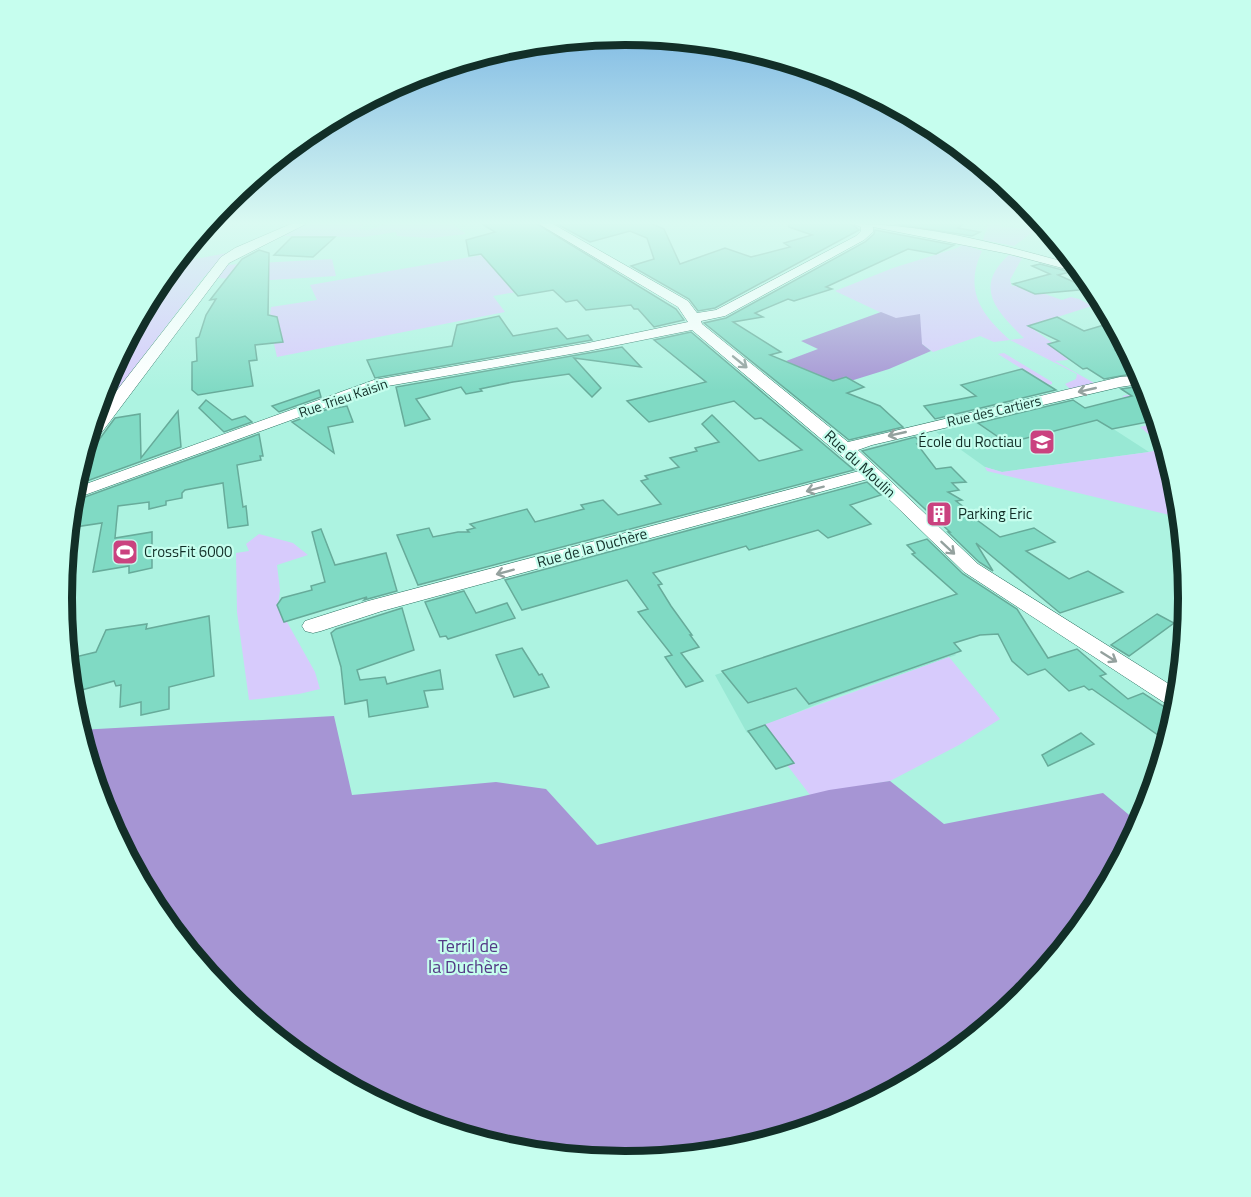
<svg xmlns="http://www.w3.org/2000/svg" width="1251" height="1197" viewBox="0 0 1251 1197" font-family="'Titillium Web',sans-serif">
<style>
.built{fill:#98e8d4}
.green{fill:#d7cbfc}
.forest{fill:#a695d4}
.building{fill:#80dac4;stroke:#67ab9a;stroke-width:1.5}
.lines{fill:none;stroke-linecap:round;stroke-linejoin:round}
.minor-casing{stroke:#2b7161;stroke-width:1}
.minor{fill:#fff;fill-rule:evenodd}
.oneway{stroke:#94a19e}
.labels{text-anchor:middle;stroke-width:4.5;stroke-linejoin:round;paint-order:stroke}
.far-street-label{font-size:14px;fill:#122f28;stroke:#c6feee}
.poi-label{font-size:15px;fill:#122f28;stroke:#c6feee;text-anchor:start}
.street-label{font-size:15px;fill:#122f28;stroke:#c6feee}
.near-park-label{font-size:18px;fill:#533985;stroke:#c6feee}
.rim{fill:none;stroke:#122f28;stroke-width:8}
</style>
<rect width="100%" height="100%" fill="#adf3e1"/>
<!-- built -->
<g class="built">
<path d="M 1064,403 L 1101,421 L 1149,452 L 1002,472 L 985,467 L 936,432 Z"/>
<path d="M 934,601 L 953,614 L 946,644 L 956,655 L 832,698 L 747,733 L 715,675 Z"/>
</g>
<!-- green -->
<g class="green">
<path d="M 306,224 L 359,224 L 364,225 L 356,229 L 368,230 L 385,224 L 453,224 L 466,234 L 431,238 L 397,236 L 396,232 L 364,237 L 277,236 Z"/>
<path d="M 988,224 L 1001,224 L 1000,226 L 1023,229 L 1028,224 L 1043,224 L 1014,246 L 983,240 Z"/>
<path d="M 963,244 L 982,251 C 964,289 980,314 1010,340 L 1024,338 C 996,311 973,287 1009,255 L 1022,258 L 1010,280 L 1012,286 L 1032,283 L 1045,294 L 1062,300 L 1071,297 L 1079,299 L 1092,306 L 1029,326 L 1068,354 L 1068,360 L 1055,361 L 1096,384 L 1070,389 L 1065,384 L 1076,379 L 1077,374 L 1010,340 L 994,342 L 980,336 L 933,352 L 922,344 L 920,331 L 835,291 L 893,268 L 957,248 Z"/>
<path d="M 499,252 L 522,291 L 493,296 L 505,312 L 277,357 L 272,335 L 274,323 L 270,314 L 271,307 L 317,300 L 310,285 Z"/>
<path d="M 227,253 L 203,278 L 93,422 L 105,382 L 157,285 L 172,267 L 190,260 Z"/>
<path d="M 332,259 L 336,276 L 271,280 L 213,278 L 225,265 Z"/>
<path d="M 1004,353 L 1052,382 L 1052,384 L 1048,385 L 998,354 Z"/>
<path d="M 1140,393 L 1152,401 L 1179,489 L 1182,518 L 987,471 L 985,467 L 1002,472 L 1149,452 L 1165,448 L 1140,427 L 1155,423 L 1125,404 L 1130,400 L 1122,396 Z"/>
<path d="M 259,534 L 293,543 L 308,555 L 277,565 L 280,590 L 278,606 L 315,672 L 320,689 L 299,694 L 249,700 L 237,612 L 236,553 L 249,551 L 246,544 Z"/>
<path d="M 949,657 L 1000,719 L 959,745 L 890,781 L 810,795 L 758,727 Z"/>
</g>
<!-- forest -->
<g class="forest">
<path d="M 881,312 L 896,318 L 920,314 L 922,344 L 931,351 L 889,369 L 828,388 L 798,367 L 786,361 L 818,349 L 801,341 Z"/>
<path d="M 334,716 L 352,795 L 496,782 L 546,789 L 597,845 L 829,790 L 890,781 L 944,824 L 1103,793 L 1141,825 L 1094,912 L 1024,998 L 939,1068 L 841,1120 L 735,1152 L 625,1162 L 515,1152 L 409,1119 L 312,1067 L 226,997 L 156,912 L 104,814 L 79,730 Z"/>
</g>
<!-- building -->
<g class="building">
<path d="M 482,224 L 537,224 L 676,309 L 684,320 L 654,327 L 638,309 L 634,309 L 631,305 L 586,310 L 577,300 L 566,302 L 553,290 L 518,296 L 481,254 L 469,256 L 466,240 L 495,232 Z"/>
<path d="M 557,224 L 653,224 L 664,229 L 680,264 L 725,248 L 751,257 L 790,247 L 784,243 L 812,235 L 789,227 L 789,224 L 852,224 L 859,230 L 715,308 L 698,311 L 689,299 L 631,266 L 654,259 L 647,238 L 630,231 L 590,242 Z"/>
<path d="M 894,224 L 963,224 L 958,228 L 980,232 L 972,236 Z"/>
<path d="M 875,230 L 954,245 L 936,254 L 908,249 L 826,287 L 832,289 L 794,301 L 788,299 L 755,313 L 763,317 L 733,322 L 781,352 L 770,355 L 833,381 L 846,377 L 864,387 L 847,393 L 880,406 L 903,427 L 849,440 L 704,323 L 726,318 L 865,242 L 874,234 Z"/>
<path d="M 292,237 L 335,237 L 313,257 L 274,255 Z"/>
<path d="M 259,250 L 269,253 L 268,315 L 277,317 L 283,342 L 255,345 L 257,360 L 249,361 L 253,386 L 198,395 L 192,390 L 192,362 L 197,361 L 196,338 L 199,337 L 206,315 L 216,299 L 210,300 L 242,259 Z"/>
<path d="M 1040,264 L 1070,272 L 1058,275 L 1090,289 L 1035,294 L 1013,284 L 1050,274 L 1032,266 Z"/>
<path d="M 499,316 L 513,336 L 557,328 L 567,339 L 588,335 L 592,340 L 375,378 L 367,360 L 452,346 L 457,325 Z"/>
<path d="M 1057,317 L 1084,331 L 1114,322 L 1127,345 L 1115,350 L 1140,370 L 1134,371 L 1137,373 L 1104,379 L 1087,368 L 1083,369 L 1048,344 L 1059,341 L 1028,326 Z"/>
<path d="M 691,332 L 854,470 L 418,585 L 397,535 L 429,528 L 433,537 L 458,532 L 469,532 L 467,530 L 475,528 L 470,524 L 527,509 L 535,522 L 584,509 L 581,505 L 603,500 L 618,515 L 661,504 L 641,481 L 648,479 L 645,476 L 679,467 L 670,458 L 697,451 L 695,448 L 719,442 L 702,424 L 712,415 L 759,461 L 802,450 L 761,418 L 755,419 L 734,401 L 649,422 L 627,401 L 706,382 L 654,340 Z"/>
<path d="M 622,347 L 641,367 L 574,358 L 601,388 L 592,397 L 569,374 L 513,382 L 480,389 L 482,391 L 466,394 L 461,387 L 416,399 L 430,419 L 405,426 L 396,387 Z"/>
<path d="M 1022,369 L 1056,390 L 935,419 L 924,406 L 976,396 L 961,385 Z"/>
<path d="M 1141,386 L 1149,392 L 1158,420 L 1112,429 L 1097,420 L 1007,443 L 978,423 L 1073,400 L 1085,408 L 1132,396 L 1121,389 Z"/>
<path d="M 319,390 L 321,397 L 279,412 L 272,406 Z"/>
<path d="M 206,400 L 232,420 L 245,416 L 252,422 L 224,432 L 199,408 Z"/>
<path d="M 347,406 L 353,422 L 328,427 L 334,453 L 292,422 L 325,410 Z"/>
<path d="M 178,411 L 181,447 L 73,486 L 79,467 L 115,418 L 140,414 L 141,458 Z"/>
<path d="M 259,434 L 263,456 L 260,456 L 261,460 L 237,465 L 243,507 L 246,506 L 248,525 L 228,528 L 223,483 L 185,490 L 182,493 L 182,498 L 166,501 L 166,505 L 149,509 L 149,502 L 118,506 L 115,538 L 152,532 L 152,568 L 129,573 L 129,566 L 93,572 L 102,523 L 68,528 L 71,502 Z"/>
<path d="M 915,437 L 922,443 L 917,444 L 936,469 L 951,467 L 966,482 L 952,483 L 959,490 L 948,492 L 962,500 L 956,501 L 978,518 L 977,520 L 1000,537 L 1034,528 L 1055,542 L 1026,551 L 1069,579 L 1088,571 L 1123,592 L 1060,613 L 976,543 L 993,571 L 979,562 L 948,532 L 950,532 L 862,451 Z"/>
<path d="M 867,482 L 881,495 L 850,505 L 871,524 L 828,538 L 818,530 L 749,550 L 746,546 L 653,573 L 662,584 L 658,585 L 671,606 L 692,635 L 690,635 L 699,647 L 681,653 L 703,681 L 686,687 L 665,657 L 672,655 L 638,612 L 648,609 L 627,580 L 522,610 L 505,580 Z"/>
<path d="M 321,529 L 335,565 L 386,553 L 397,591 L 364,600 L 367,597 L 284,622 L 277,605 L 282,598 L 312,590 L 311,586 L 325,582 L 312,532 Z"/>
<path d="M 927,539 L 963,574 L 1017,609 L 1048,658 L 1077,649 L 1106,674 L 1100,676 L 1128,699 L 1143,693 L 1177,715 L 1168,742 L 1092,689 L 1089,690 L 1084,686 L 1069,691 L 1045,669 L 1028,675 L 1012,661 L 998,634 L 980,635 L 954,643 L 961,651 L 809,704 L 796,688 L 748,703 L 722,671 L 957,594 L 912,554 L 915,553 L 907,545 Z"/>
<path d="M 464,591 L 476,613 L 507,603 L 515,618 L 448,639 L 446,636 L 440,637 L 425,602 Z"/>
<path d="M 402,608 L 414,650 L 357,670 L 360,680 L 385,677 L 387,684 L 440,670 L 443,689 L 424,691 L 428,707 L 369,717 L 367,700 L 345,704 L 341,667 L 331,633 L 336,629 Z"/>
<path d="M 1157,614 L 1174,623 L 1129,656 L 1111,645 Z"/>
<path d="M 209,616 L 214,676 L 169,687 L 169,709 L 141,715 L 141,702 L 120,707 L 121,685 L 116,686 L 114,681 L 71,693 L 68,664 L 75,662 L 75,657 L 96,652 L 106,630 L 147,624 L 146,629 Z"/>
<path d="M 522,648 L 539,675 L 542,674 L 549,687 L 514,697 L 496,655 Z"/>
<path d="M 765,725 L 794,763 L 776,769 L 748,731 Z"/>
<path d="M 1081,733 L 1094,744 L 1048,766 L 1042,755 Z"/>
</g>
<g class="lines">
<!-- minor casing -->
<g class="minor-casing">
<g id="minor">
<path d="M 291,224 L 306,224 L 229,263 L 93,444 L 86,445 L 93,421 L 221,257 L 235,248 Z"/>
<path d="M 539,224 L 553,224 L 688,301 L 697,313 L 716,310 L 856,236 L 861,231 L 861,227 L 854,224 C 930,224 1006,246 1079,266 L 1085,274 L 1009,254 L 873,227 L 873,232 L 864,240 L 725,316 L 701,321 L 702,324 L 848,442 L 1120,377 L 1142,375 L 1147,383 L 1120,387 L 872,445 L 858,450 L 978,564 L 1180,691 L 1178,709 L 1171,707 L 964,572 L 868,479 L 382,611 L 321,631 L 313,633 L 305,631 L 302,626 L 305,621 L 368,601 L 859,471 L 692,330 L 588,351 L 382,387 L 71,500 L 72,489 L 374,380 L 588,343 L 688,322 L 678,307 Z"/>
</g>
</g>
<!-- minor -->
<use href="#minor" class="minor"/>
</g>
<!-- one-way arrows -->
<defs><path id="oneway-shaft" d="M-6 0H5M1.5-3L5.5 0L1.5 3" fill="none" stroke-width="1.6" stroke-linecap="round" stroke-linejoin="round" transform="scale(1.5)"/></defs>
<g class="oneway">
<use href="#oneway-shaft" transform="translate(740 362) rotate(39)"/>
<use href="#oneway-shaft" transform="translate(1087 390) rotate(167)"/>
<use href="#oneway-shaft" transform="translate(897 434) rotate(167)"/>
<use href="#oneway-shaft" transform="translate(815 489) rotate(165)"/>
<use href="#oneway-shaft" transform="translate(948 548) rotate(43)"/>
<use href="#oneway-shaft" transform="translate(505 572) rotate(165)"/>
<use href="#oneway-shaft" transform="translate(1109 657) rotate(32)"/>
</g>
<!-- sky -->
<linearGradient id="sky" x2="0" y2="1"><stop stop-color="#75b2e2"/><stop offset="0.57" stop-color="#dafaf2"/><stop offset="1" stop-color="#dafaf2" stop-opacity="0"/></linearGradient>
<rect width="1251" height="391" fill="url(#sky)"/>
<!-- icons -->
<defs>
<g id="school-square" transform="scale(1.35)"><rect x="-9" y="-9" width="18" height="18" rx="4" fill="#ca427f" stroke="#c6feee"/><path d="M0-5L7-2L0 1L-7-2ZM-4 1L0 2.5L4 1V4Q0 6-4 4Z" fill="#fff"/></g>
<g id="building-square" transform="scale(1.35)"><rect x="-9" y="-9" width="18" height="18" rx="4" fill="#ca427f" stroke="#c6feee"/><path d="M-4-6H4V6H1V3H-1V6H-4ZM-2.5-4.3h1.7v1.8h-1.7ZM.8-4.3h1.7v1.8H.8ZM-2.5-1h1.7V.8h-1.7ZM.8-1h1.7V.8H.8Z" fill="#fff"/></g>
<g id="stadium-square" transform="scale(1.35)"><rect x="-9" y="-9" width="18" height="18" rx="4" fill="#ca427f" stroke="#c6feee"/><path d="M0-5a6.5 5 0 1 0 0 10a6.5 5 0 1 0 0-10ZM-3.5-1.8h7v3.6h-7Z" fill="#fff"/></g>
</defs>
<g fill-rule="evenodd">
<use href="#school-square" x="1042" y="442"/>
<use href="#building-square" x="939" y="514"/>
<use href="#stadium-square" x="125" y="552"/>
</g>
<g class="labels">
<!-- far-street labels -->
<g class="far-street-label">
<text transform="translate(343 398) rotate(-19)" y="5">Rue Trieu Kaisin</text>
<text transform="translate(994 411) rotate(-13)" y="5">Rue des Cartiers</text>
</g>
<!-- poi labels -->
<g class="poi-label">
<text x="1022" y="447" text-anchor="end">École du Roctiau</text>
<text x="958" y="519">Parking Eric</text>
<text x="144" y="557">CrossFit 6000</text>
</g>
<!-- street labels -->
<g class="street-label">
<text transform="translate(860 464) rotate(43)" y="5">Rue du Moulin</text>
<text transform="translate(592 548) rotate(-15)" y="5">Rue de la Duchère</text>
</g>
<!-- near-park labels -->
<g class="near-park-label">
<text x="468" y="952">Terril de<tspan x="468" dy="21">la Duchère</tspan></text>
</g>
</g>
<!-- crop -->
<path d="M0 0H1251V1197H0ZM72 598a553 553 0 1 1 1106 0a553 553 0 1 1-1106 0Z" fill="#c6feee" fill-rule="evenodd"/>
<path class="rim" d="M72 598a553 553 0 1 1 1106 0a553 553 0 1 1-1106 0Z"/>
</svg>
